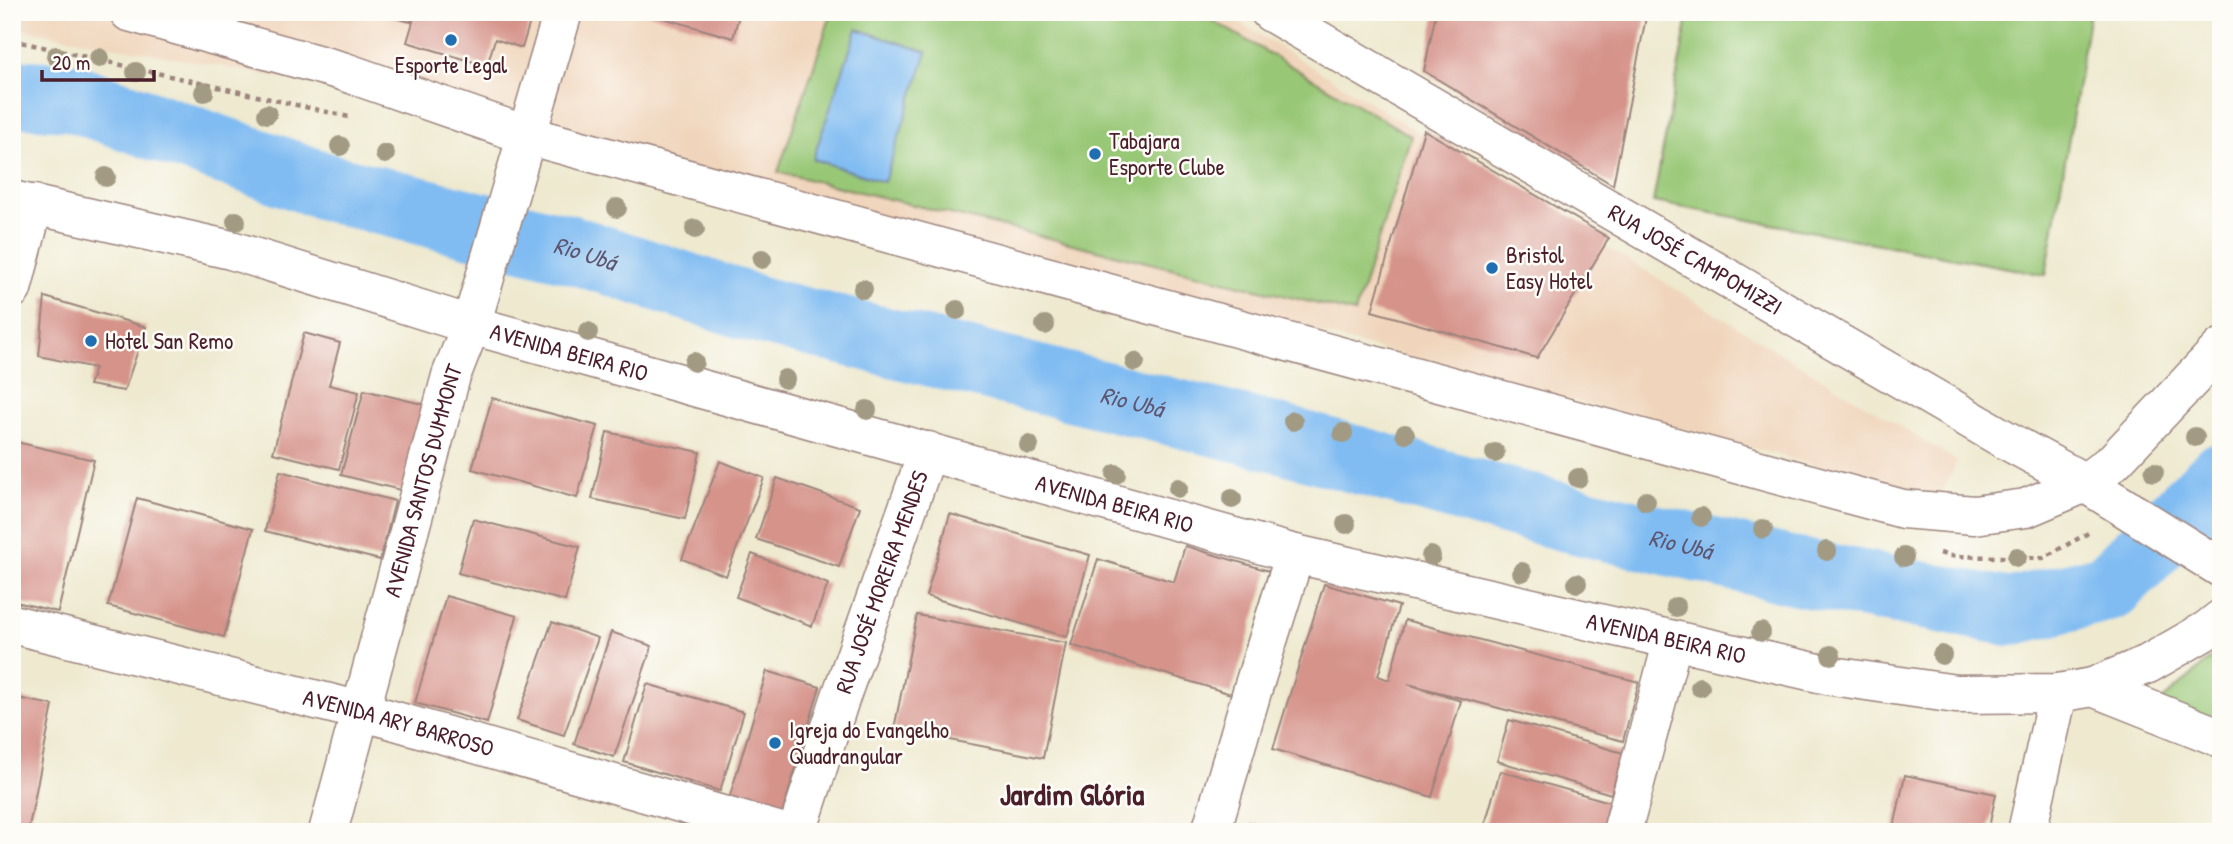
<svg xmlns="http://www.w3.org/2000/svg" width="2233" height="844" viewBox="0 0 2233 844" font-family="'Patrick Hand',sans-serif">
<style>
.built{fill:#f0d5bc}
.green{fill:#98c776;stroke:#717350;stroke-width:2}
.water{fill:#80bcf2;stroke:#656e8e;stroke-width:2}
.lines{fill:none;stroke-linecap:round;stroke-linejoin:round}
.river{stroke:#80bcf2;stroke-width:68}
.building{fill:#d5938a}
.minor-casing{stroke:#9c847d;stroke-width:41}
.major-casing{stroke:#9c847d;stroke-width:41}
.path{stroke:#9c847d;stroke-width:4.5;stroke-dasharray:5 5;stroke-linecap:butt}
.minor{stroke:#fff;stroke-width:38}
.major{stroke:#fff;stroke-width:38}
.tree{fill:#a39a83}
.poi-dot{fill:#1f6fb2;stroke:#fdfcf7;stroke-width:2.5}
.labels{text-anchor:middle;stroke-width:5;stroke-linejoin:round;paint-order:stroke}
.poi-label{font-size:23px;fill:#4a1f2b;stroke:#fdfcf7;text-anchor:start}
.street-label{font-size:23px;fill:#4a1f2b;stroke:#fdfcf7}
.water-label{font-size:24px;font-style:italic;fill:#5d5671;stroke:#fdfcf7}
.district-label{font-size:30px;font-weight:bold;fill:#4a1f2b;stroke:#fdfcf7}
</style>
<rect width="100%" height="100%" fill="#fdfcf7"/>
<filter id="ink" filterUnits="userSpaceOnUse"><feTurbulence type="fractalNoise" baseFrequency=".0143" numOctaves="2"/><feDisplacementMap in="SourceGraphic" scale="14" xChannelSelector="R" yChannelSelector="G"/><feConvolveMatrix kernelMatrix="1 2 1 2 8 2 1 2 1" color-interpolation-filters="sRGB"/></filter>
<filter id="wash" filterUnits="userSpaceOnUse"><feTurbulence type="fractalNoise" baseFrequency=".00686" numOctaves="4" result="noise"/><feDisplacementMap in="SourceGraphic" scale="28" xChannelSelector="R" yChannelSelector="G"/><feGaussianBlur stdDeviation="1.57" result="paint"/><feColorMatrix in="noise" values="0 0 0 0 0 0 0 0 0 0 0 0 0 0 0 0 0 1.4 0 .05"/><feComposite in="paint" operator="in"/></filter>
<g filter="url(#wash)">
<rect width="100%" height="100%" fill="#eee9cf"/>
<!-- built -->
<path class="built" d="M 12,12 L 1222,12 L 1957,461 L 1940,498 L 538,126 L 12,27 Z"/>
<!-- green -->
<g class="green">
<path d="M 832,12 L 1198,12 L 1411,136 L 1355,313 L 778,172 Z"/>
<path d="M 1689,12 L 2090,12 L 2046,275 L 1653,202 Z"/>
<path d="M 2221,650 L 2221,727 L 2158,704 Z"/>
</g>
<!-- water -->
<path class="water" d="M 857,29 L 927,52 L 884,182 L 813,159 Z"/>
<g class="lines">
<!-- river -->
<path class="river" id="s1" d="M 12,93 L 71,97 L 330,188 L 571,249 L 762,311 L 1278,438 L 1567,518 L 1798,572 L 2010,612 L 2109,587 L 2221,476"/>
</g>
<g id="blocks">
<!-- building -->
<g class="building">
<path d="M 371,12 L 413,12 L 411,22 Z"/>
<path d="M 416,12 L 533,12 L 522,48 L 495,39 L 487,66 L 407,42 Z"/>
<path d="M 642,12 L 740,12 L 733,38 Z"/>
<path d="M 1436,12 L 1647,12 L 1613,185 L 1424,71 Z"/>
<path d="M 1424,130 L 1609,238 L 1537,358 L 1372,311 Z"/>
<path d="M 45,297 L 146,327 L 124,391 L 89,385 L 95,368 L 39,356 Z"/>
<path d="M 304,333 L 340,343 L 329,385 L 359,392 L 339,469 L 273,453 Z"/>
<path d="M 364,390 L 430,406 L 408,492 L 341,475 Z"/>
<path d="M 492,398 L 598,426 L 577,498 L 472,469 Z"/>
<path d="M 607,432 L 700,452 L 685,519 L 592,499 Z"/>
<path d="M 12,441 L 94,460 L 58,612 L 12,601 Z"/>
<path d="M 720,461 L 764,478 L 726,576 L 682,559 Z"/>
<path d="M 280,471 L 395,501 L 380,560 L 265,531 Z"/>
<path d="M 777,478 L 860,507 L 839,567 L 756,539 Z"/>
<path d="M 137,498 L 253,529 L 224,637 L 108,606 Z"/>
<path d="M 950,514 L 1090,555 L 1067,637 L 926,596 Z"/>
<path d="M 473,519 L 580,547 L 565,601 L 458,573 Z"/>
<path d="M 1185,546 L 1269,571 L 1231,694 L 1071,645 L 1098,559 L 1174,582 Z"/>
<path d="M 752,554 L 828,584 L 812,626 L 736,597 Z"/>
<path d="M 1324,584 L 1399,606 L 1378,676 L 1389,680 L 1405,620 L 1639,682 L 1623,741 L 1408,684 L 1461,701 L 1432,797 L 1273,749 Z"/>
<path d="M 446,596 L 517,616 L 487,723 L 415,703 Z"/>
<path d="M 917,615 L 1066,643 L 1043,758 L 894,729 Z"/>
<path d="M 552,622 L 598,638 L 564,735 L 517,720 Z"/>
<path d="M 611,632 L 652,646 L 614,757 L 574,744 Z"/>
<path d="M 767,671 L 820,687 L 782,814 L 729,799 Z"/>
<path d="M 647,684 L 744,712 L 720,791 L 624,762 Z"/>
<path d="M 12,697 L 53,705 L 28,832 L 12,832 Z"/>
<path d="M 1509,720 L 1623,753 L 1611,794 L 1497,761 Z"/>
<path d="M 1500,771 L 1610,802 L 1602,832 L 1483,832 Z"/>
<path d="M 1905,775 L 1996,794 L 1988,832 L 1893,832 Z"/>
<path d="M 1252,823 L 1278,831 L 1278,832 L 1249,832 Z"/>
</g>
</g>
</g>
<g filter="url(#ink)">
<use href="#blocks" fill-opacity="0" stroke="#9c847d" stroke-width="2"/>
<g class="lines">
<!-- minor casing -->
<g class="minor-casing">
<g id="minor">
<path id="s2" d="M 1270,12 L 2004,439 L 2085,483 L 2221,568"/>
<path d="M 12,289 L 34,204"/>
<path id="s3" d="M 12,624 L 361,711 L 781,832"/>
<path d="M 2093,687 L 2221,738"/>
<path id="s4" d="M 328,832 L 451,376 L 471,325 L 563,12"/>
<path id="s5" d="M 797,832 L 840,699 L 928,451"/>
<path d="M 1211,832 L 1253,688 L 1295,554"/>
<path d="M 1622,832 L 1673,640"/>
<path d="M 2027,832 L 2058,693"/>
</g>
</g>
<!-- major casing -->
<g class="major-casing">
<g id="major">
<path d="M 129,12 L 342,71 L 526,135 L 1903,509 L 1974,515 L 2026,508 L 2085,483 L 2114,461 L 2221,348"/>
<path id="s6" d="M 12,200 L 231,250 L 471,325 L 1295,554 L 1832,676 L 1956,694 L 2058,693 L 2093,687 L 2148,664 L 2207,630 L 2221,619"/>
</g>
</g>
<!-- path -->
<g class="path">
<path d="M 12,40 L 349,117"/>
<path d="M 1940,553 L 1949,556 L 2043,558 L 2092,531"/>
</g>
<!-- minor -->
<use href="#minor" class="minor"/>
<!-- major -->
<use href="#major" class="major"/>
</g>
<!-- trees -->
<g class="tree">
<circle cx="56" cy="56" r="10"/>
<circle cx="99" cy="58" r="10"/>
<circle cx="136" cy="72" r="10"/>
<circle cx="204" cy="92" r="10"/>
<circle cx="267" cy="114" r="10"/>
<circle cx="340" cy="146" r="10"/>
<circle cx="385" cy="154" r="10"/>
<circle cx="106" cy="177" r="10"/>
<circle cx="617" cy="208" r="10"/>
<circle cx="236" cy="221" r="10"/>
<circle cx="695" cy="229" r="10"/>
<circle cx="762" cy="259" r="10"/>
<circle cx="863" cy="289" r="10"/>
<circle cx="957" cy="310" r="10"/>
<circle cx="1045" cy="325" r="10"/>
<circle cx="588" cy="332" r="10"/>
<circle cx="694" cy="362" r="10"/>
<circle cx="1135" cy="362" r="10"/>
<circle cx="785" cy="379" r="10"/>
<circle cx="867" cy="410" r="10"/>
<circle cx="1293" cy="421" r="10"/>
<circle cx="1343" cy="433" r="10"/>
<circle cx="1405" cy="434" r="10"/>
<circle cx="2195" cy="437" r="10"/>
<circle cx="1029" cy="445" r="10"/>
<circle cx="1495" cy="453" r="10"/>
<circle cx="2154" cy="472" r="10"/>
<circle cx="1116" cy="474" r="10"/>
<circle cx="1578" cy="478" r="10"/>
<circle cx="1178" cy="488" r="10"/>
<circle cx="1232" cy="499" r="10"/>
<circle cx="1646" cy="501" r="10"/>
<circle cx="1701" cy="517" r="10"/>
<circle cx="1346" cy="524" r="10"/>
<circle cx="1763" cy="529" r="10"/>
<circle cx="1827" cy="551" r="10"/>
<circle cx="1431" cy="556" r="10"/>
<circle cx="1904" cy="557" r="10"/>
<circle cx="2017" cy="557" r="10"/>
<circle cx="1522" cy="572" r="10"/>
<circle cx="1577" cy="583" r="10"/>
<circle cx="1676" cy="607" r="10"/>
<circle cx="1761" cy="632" r="10"/>
<circle cx="1831" cy="655" r="10"/>
<circle cx="1942" cy="655" r="10"/>
<circle cx="1700" cy="687" r="10"/>
</g>
</g>
<!-- markers -->
<g class="poi-dot">
<circle cx="451" cy="40" r="7"/>
<circle cx="1095" cy="154" r="7"/>
<circle cx="1492" cy="268" r="7"/>
<circle cx="91" cy="341" r="7"/>
<circle cx="775" cy="743" r="7"/>
</g>
<g class="labels">
<!-- poi labels -->
<g class="poi-label">
<text x="451" y="73" text-anchor="middle">Esporte Legal</text>
<text x="1109" y="149">Tabajara<tspan x="1109" dy="26">Esporte Clube</tspan></text>
<text x="1506" y="263">Bristol<tspan x="1506" dy="26">Easy Hotel</tspan></text>
<text x="105" y="349">Hotel San Remo</text>
<text x="789" y="738">Igreja do Evangelho<tspan x="789" dy="26">Quadrangular</tspan></text>
</g>
<!-- street labels -->
<g class="street-label">
<text dy="8" stroke="none"><textPath href="#s2" startOffset="492">RUA JOSÉ CAMPOMIZZI</textPath></text>
<text dy="8" stroke="none"><textPath href="#s6" startOffset="578">AVENIDA BEIRA RIO</textPath></text>
<text dy="8" stroke="none"><textPath href="#s4" startOffset="364">AVENIDA SANTOS DUMMONT</textPath></text>
<text dy="8" stroke="none"><textPath href="#s6" startOffset="1144">AVENIDA BEIRA RIO</textPath></text>
<text dy="8" stroke="none"><textPath href="#s5" startOffset="264">RUA JOSÉ MOREIRA MENDES</textPath></text>
<text dy="8" stroke="none"><textPath href="#s6" startOffset="1712">AVENIDA BEIRA RIO</textPath></text>
<text dy="8" stroke="none"><textPath href="#s3" startOffset="399">AVENIDA ARY BARROSO</textPath></text>
</g>
<!-- water labels -->
<g class="water-label">
<text dy="8" stroke="none"><textPath href="#s1" startOffset="597">Rio Ubá</textPath></text>
<text dy="8" stroke="none"><textPath href="#s1" startOffset="1164">Rio Ubá</textPath></text>
<text dy="8" stroke="none"><textPath href="#s1" startOffset="1731">Rio Ubá</textPath></text>
</g>
<!-- district labels -->
<g class="district-label">
<text x="1072" y="805">Jardim Glória</text>
</g>
</g>
<!-- margin -->
<rect width="2233" height="844" fill="none" stroke="#fdfcf7" stroke-width="42"/>
<!-- scale -->
<path d="M42 70v10h112v-10" fill="none" stroke="#4a1f2b" stroke-width="3.5"/>
<text x="52" y="70" font-size="21" fill="#4a1f2b" stroke="#fdfcf7" stroke-width="5" paint-order="stroke">20 m</text>
</svg>
